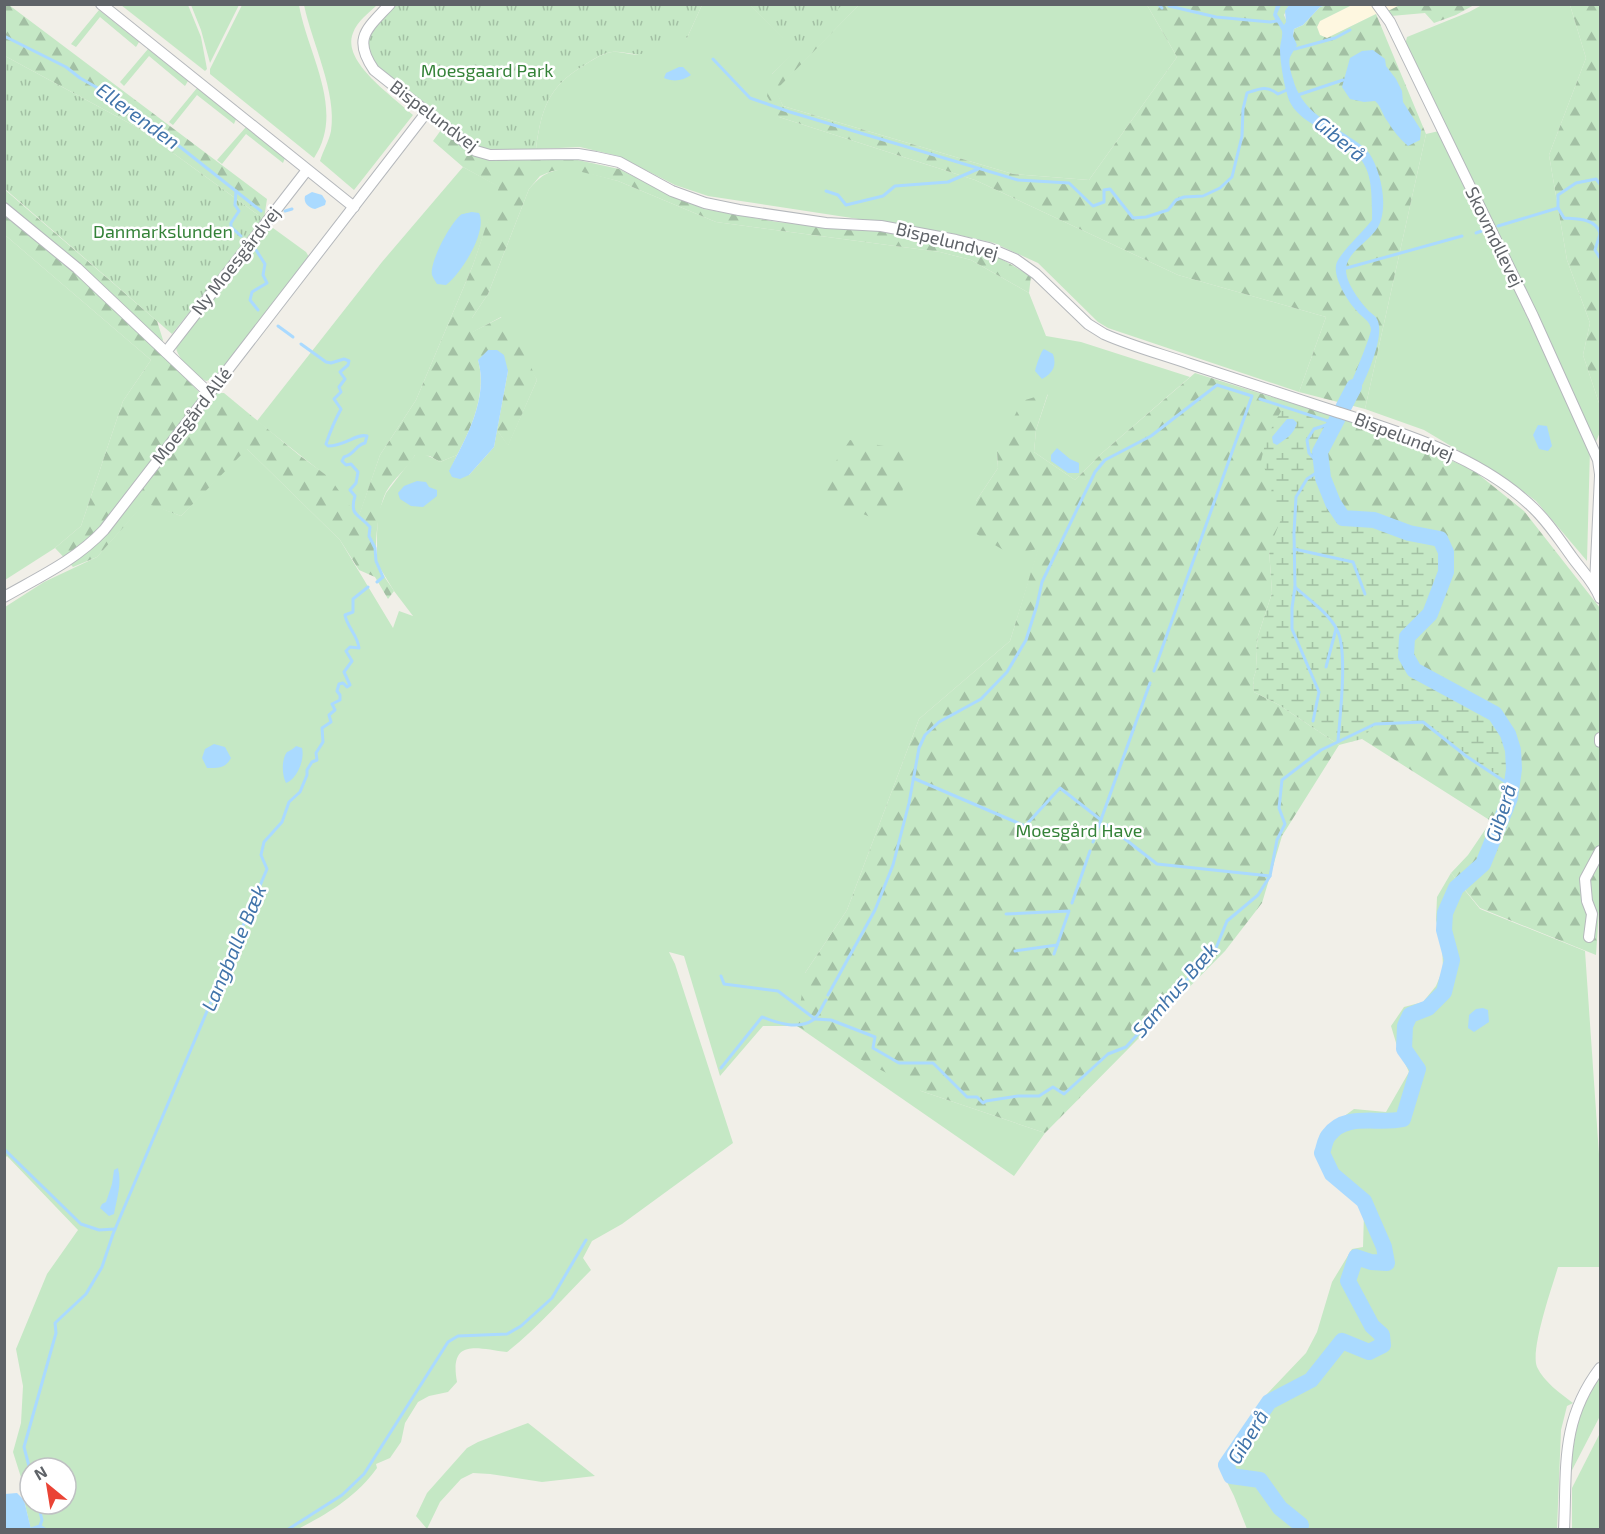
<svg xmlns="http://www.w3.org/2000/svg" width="1605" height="1534" viewBox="0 0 1605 1534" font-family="'Exo 2',sans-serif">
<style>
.commercial{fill:#fef7e0}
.grass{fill:#c5e8c5;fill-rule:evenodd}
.forest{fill:url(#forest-firs)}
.wetland{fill:url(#wetland-marsh)}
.park{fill:url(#park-tufts)}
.water{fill:#aadaff}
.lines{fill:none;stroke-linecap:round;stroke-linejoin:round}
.stream{stroke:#aadaff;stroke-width:3}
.river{stroke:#aadaff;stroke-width:16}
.street-casing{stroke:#b5b8bc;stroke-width:12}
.street{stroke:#fff;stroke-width:10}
.labels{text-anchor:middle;stroke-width:5;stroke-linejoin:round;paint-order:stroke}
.park-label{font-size:18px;fill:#348238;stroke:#fff}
.street-label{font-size:18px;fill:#5f6368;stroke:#fff}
.water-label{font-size:20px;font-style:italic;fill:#4174aa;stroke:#fff}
</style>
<defs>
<pattern id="forest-firs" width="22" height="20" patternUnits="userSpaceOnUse" patternTransform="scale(1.5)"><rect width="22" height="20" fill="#c5e8c5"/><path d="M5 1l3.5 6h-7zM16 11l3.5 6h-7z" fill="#a3c0a4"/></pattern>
<pattern id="wetland-marsh" width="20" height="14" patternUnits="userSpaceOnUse" patternTransform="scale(1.5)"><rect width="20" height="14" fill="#c5e8c5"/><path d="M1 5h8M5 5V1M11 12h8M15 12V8" fill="none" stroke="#a3c0a4"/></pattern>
<pattern id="park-tufts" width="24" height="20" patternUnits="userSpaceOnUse" patternTransform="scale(1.5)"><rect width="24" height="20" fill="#c5e8c5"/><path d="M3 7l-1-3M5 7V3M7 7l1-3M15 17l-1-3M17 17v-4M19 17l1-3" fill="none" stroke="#a3c0a4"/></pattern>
</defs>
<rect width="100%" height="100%" fill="#f1efe8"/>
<!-- commercial -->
<path class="commercial" d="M 1397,4 L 1398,6 L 1388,11 L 1376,14 L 1327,38 L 1320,35 L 1317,27 L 1320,21 L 1352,5 Z"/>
<!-- grass -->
<g class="grass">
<path d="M 121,5 L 188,5 L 201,37 L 207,69 L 205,71 Z"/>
<path d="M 191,5 L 239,5 L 210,63 L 201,30 Z"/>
<path d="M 242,5 L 299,5 C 307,53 346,110 314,158 L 210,74 L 210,69 Z"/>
<path d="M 304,5 L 377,5 C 369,13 357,21 353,33 C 341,62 394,97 413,115 L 354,190 L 320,161 C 323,151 329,141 331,131 C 337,92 312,43 304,5 Z"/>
<path d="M 702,5 L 750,5 L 796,50 L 772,74 L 779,117 L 975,180 L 1178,275 L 1326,317 L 1299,392 L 1108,328 L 1098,322 L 1038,263 L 994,243 L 950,233 L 708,196 L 675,185 L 618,156 L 580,147 L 536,149 C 541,110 548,87 583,66 C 591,61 602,53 612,52 C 621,51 630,56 639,54 C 655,50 671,43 687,38 Z"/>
<path d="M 859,5 L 1147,5 L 1177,57 L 1089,180 L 1013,174 L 783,106 L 775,90 Z"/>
<path d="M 1482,5 L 1570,5 L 1586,58 L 1549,155 L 1567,260 L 1590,323 L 1583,355 L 1600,406 L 1600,432 L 1595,444 L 1405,45 L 1407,37 L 1469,12 Z"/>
<path d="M 99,10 L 139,42 L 136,47 L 100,17 L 76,47 L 71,44 Z"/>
<path d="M 148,49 L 188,81 L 185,86 L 149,56 L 124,86 L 120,82 Z"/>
<path d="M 197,88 L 236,119 L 234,124 L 197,95 L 173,125 L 169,122 Z"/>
<path d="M 246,127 L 285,158 L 283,163 L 246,134 L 222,164 L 217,160 Z"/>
<path d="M 1439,131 L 1590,449 L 1587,561 L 1536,501 L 1508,480 L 1424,430 L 1365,409 L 1426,134 Z"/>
<path d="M 463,167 L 500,187 L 473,265 L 416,400 L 380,455 L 358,519 L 329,478 L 257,421 L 382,262 Z"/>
<path d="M 570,168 L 618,181 L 716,222 L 940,252 L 971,260 L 1029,293 L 1046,336 L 1081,342 L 1190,377 L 1102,453 L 1075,480 L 1034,452 L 1036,430 L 1048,394 L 997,451 L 998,468 L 976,501 L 1039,548 L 1010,641 L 919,719 L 847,910 L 805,973 L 921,1091 L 1045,1133 L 1014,1176 L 797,1026 L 763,1026 L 720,1076 L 684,956 L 669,952 L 675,964 L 733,1143 L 622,1224 L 592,1241 L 583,1258 L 591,1270 C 563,1298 538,1328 507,1352 C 476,1348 449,1338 457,1382 L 448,1392 L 429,1396 L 418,1402 L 405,1423 L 401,1442 L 390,1458 L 376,1464 L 377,1468 C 356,1497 329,1513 298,1529 L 31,1530 L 24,1500 L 24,1487 L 13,1452 L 21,1423 L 23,1386 L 16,1349 L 47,1274 L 78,1230 L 7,1156 L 5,1158 L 5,607 L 44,582 L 97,557 L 145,502 L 181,516 L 246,448 L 340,540 L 393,628 L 399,611 L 413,616 L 394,591 L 377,563 L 377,534 L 378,513 L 386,493 L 415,455 C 425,453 431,457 440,462 L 457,455 L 450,471 L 469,475 L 494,447 L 497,430 L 508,445 L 537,380 L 501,317 L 471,333 L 472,318 L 488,294 L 529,189 C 543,173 549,171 570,168 ZM 30,1468 L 66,1468 L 66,1504 L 30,1504 Z"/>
<path d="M 273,228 L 306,252 L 309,257 L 216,378 L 206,381 C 195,375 179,361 176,348 L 265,231 Z"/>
<path d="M 5,235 L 151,360 L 123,401 L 81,526 L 55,548 L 5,580 Z"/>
<path d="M 1451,873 L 1480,909 L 1585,951 L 1600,1169 L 1600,1267 L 1558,1267 C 1552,1287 1530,1350 1537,1367 C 1544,1382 1560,1393 1573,1403 L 1567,1406 L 1561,1430 L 1557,1529 L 1247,1529 L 1234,1496 L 1221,1470 L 1220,1464 L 1232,1443 L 1267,1394 L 1306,1353 L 1317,1332 L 1332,1282 L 1352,1249 L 1363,1247 L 1364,1214 L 1355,1202 L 1328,1177 L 1318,1161 L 1320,1134 L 1354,1109 L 1386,1112 L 1409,1072 L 1397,1046 L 1391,1026 L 1404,1007 L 1423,1002 L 1436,986 L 1443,969 L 1442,942 L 1436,920 L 1437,897 Z"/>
<path d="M 1600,1376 L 1600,1416 L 1570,1474 C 1575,1435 1577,1410 1600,1376 Z"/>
<path d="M 528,1423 L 595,1476 L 542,1482 L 490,1474 L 473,1473 L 461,1479 L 440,1502 L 427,1529 L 416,1516 L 427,1493 L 467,1448 L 478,1442 Z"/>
<path d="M 1600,1433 L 1600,1529 L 1572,1529 L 1572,1488 Z"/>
</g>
<!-- forest -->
<g class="forest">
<path d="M 4,5 L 9,5 L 267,199 L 264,219 L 140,129 L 5,56 Z"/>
<path d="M 750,5 L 859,5 L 776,90 L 783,106 L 1013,174 L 1089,180 L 1177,57 L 1147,5 L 1289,5 L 1284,15 L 1297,45 L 1293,36 L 1294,29 L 1303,25 L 1320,7 L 1327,5 L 1352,5 L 1320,21 L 1317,27 L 1320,35 L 1327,38 L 1376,14 L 1426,134 L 1365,409 L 1299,392 L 1326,317 L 1178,275 L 975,180 L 779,117 L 767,96 L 772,74 L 795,50 Z"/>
<path d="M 1397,5 L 1474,5 L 1456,15 L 1434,23 L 1425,13 L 1391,16 L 1388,11 L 1398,6 Z"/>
<path d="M 1570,5 L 1600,5 L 1600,406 L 1583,355 L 1590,323 L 1567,260 L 1549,155 L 1586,58 Z"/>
<path d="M 441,130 L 619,169 L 662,191 L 704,209 L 777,222 L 877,230 L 923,238 L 989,252 L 1031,276 L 1029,293 L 971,260 L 940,252 L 716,222 L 618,181 L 570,169 L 552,171 L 540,176 L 529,189 L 488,294 L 472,318 L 472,332 L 502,317 L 509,320 L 537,380 L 508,446 L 497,430 L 508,371 L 478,360 C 487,392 472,427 457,455 L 440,462 L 430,456 L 415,455 C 407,469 394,478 386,492 C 378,508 374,545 377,562 C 380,572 389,583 394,591 L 388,599 L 375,577 L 359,570 L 340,540 L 247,449 L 181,516 L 145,503 L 97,557 L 73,567 L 55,548 L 81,526 L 123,401 L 151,360 L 5,235 L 4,189 L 157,321 L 163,340 L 158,349 L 199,392 L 224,393 L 299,455 L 330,478 L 358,518 L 380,455 L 416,400 L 473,265 L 499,187 L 463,167 L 433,141 Z"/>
<path d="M 1195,373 L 1391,434 L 1473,470 L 1524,511 L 1600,608 L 1600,895 L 1596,955 L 1480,908 L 1451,873 L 1468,855 L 1491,821 L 1362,739 L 1375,694 L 1269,549 L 1272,593 L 1258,636 L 1256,651 L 1257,667 L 1253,680 L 1254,692 L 1279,705 L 1339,745 L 1282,836 L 1262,903 L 1225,951 L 1045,1133 L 921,1091 L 797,1026 L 805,973 L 847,910 L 919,719 L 1010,641 L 1038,549 L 1010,554 L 973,532 L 976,501 L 998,468 L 997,451 L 1022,401 L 1048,393 L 1036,430 L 1034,452 L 1075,480 L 1102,453 Z"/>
<path d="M 850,440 L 901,449 L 906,467 L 901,502 L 878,520 L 838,504 L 820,485 Z"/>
</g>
<!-- wetland -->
<path class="wetland" d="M 1284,406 L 1334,423 C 1330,431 1321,443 1320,453 C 1317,473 1332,502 1343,518 L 1374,520 L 1409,533 L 1440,539 L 1446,552 L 1446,572 L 1430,614 L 1407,637 C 1407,642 1405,650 1406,655 C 1408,667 1419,673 1428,677 C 1485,708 1520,712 1513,787 L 1466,756 L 1423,722 L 1375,724 L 1362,739 L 1339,745 L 1279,705 L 1254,692 L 1253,680 L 1257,667 L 1256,651 L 1258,636 L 1272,593 L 1269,549 L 1282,517 L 1270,505 L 1272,485 L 1261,461 L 1267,436 Z"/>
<!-- park -->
<g class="park">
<path d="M 395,5 L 702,5 L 687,38 C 675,49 651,55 635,54 C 628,54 619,51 612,52 C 602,53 592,60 583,66 C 548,87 541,110 536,149 C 513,151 493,154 473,143 L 374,64 L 366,47 L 369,33 Z"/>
<path d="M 750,5 L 842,5 L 796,50 Z"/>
<path d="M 5,56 L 140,129 L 264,219 L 172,334 L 5,189 Z"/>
</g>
<!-- water -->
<g class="water">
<path d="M 1276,5 L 1281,5 L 1277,14 L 1284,25 L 1286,22 L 1285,11 L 1289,5 L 1327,5 L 1320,7 L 1303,25 L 1294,29 L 1293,36 L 1297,45 C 1295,49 1292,53 1290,57 C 1288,63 1291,73 1293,79 C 1301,109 1324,120 1348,136 C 1355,141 1364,146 1369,153 C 1381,171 1389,207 1378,227 C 1369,242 1346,252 1346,270 C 1346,283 1359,300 1367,309 C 1370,313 1375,315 1377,319 C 1387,337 1361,391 1350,407 L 1341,405 C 1346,397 1372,334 1371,329 C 1370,320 1361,317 1357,311 C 1348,302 1331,275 1337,262 C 1342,251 1363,232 1372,220 C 1373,162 1366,157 1319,128 C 1309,122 1297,115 1291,104 C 1285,93 1280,62 1280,49 C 1280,44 1283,37 1282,31 C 1280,26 1275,20 1273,15 Z"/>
<path d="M 1373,50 L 1385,59 L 1386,66 L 1396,79 L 1402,91 L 1403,102 L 1421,130 L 1420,140 L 1408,146 C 1400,139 1393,131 1388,122 C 1382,115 1382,107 1375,101 L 1364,102 L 1350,99 L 1342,87 L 1350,58 L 1362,51 Z"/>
<path d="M 679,67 L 683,67 L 691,75 C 683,81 673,82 664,78 L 666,73 Z"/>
<path d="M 312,192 L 322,195 L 326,201 L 325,205 L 315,209 C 309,208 303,203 305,196 Z"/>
<path d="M 472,212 L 479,213 C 488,231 461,274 446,285 L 437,284 C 436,282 433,278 432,275 C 429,263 451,221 462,214 C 464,214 471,212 472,212 Z"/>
<path d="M 1044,349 L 1053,354 C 1057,366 1053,373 1042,379 L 1035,371 C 1036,366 1041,351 1044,349 Z"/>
<path d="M 488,350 L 497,350 L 504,355 L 508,371 L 494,447 L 469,475 L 460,479 L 452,477 L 449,471 C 466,438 489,398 478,360 Z"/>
<path d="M 1287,419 L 1293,419 L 1297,423 C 1294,434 1286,439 1277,445 L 1273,443 L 1272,437 Z"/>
<path d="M 1538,425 L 1547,426 L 1552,446 L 1548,451 L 1539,449 L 1533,435 Z"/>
<path d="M 1057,448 L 1070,459 L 1079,463 L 1079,473 L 1068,473 L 1051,461 L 1051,455 Z"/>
<path d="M 417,481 L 426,482 L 429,487 L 437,490 L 437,496 L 423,507 L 411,506 L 400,499 L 398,493 L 404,486 Z"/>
<path d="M 214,744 L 225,747 L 231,758 C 225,769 218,768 207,768 L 202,758 L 205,749 Z"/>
<path d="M 296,746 L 302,748 C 305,760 297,779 286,783 C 282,775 281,760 287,752 C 288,752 296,747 296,746 Z"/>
<path d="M 1483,1008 L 1488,1010 L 1489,1022 L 1474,1032 L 1468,1028 L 1469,1015 L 1476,1009 Z"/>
<path d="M 118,1168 C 122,1183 117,1198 114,1214 L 109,1216 L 100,1208 L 102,1204 L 106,1202 L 112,1184 L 114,1170 Z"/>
<path d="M 17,1493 L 24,1500 L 31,1529 L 5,1529 L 5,1494 Z"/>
</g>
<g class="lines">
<!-- stream -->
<g class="stream">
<path d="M 1158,4 L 1162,8"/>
<path d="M 1169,6 L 1216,17 L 1270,22 L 1277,21"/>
<path d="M 4,36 L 66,67 L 80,78 L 126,104 L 261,211"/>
<path d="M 1295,49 L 1335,38 L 1350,30"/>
<path d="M 713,59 L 750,98 L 790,112 L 1018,180 L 1069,183 L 1093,206 L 1104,202 L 1104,190 L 1110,189 L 1133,218 L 1146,217 L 1168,210 L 1176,200 L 1184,197 L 1203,196 L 1220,188 L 1232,177 L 1242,136 L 1243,109 L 1247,93 C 1259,89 1267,85 1278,94 L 1291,88"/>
<path d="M 1298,95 L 1343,80"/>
<path d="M 1600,184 L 1596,179 L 1576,183 L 1558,195 L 1558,208 L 1564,218 C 1577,219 1595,218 1600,233"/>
<path d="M 236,191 L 235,205 L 239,211 L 231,223 L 231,227 L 241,236"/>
<path d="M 826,191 L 838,195 L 846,205 L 883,196 L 895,186 L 948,182 L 978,169"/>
<path d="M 285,211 L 292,209"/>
<path d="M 1498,226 L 1558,208"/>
<path d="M 1476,233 L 1487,229"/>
<path d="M 1600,234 L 1595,250 L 1600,258"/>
<path d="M 256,250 L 265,264 L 263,275 L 267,283 L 252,292 L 250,300 L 258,310"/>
<path d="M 1343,269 L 1462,236"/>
<path d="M 278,326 L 293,337"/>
<path d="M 301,344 L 326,362 L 331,363 L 344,359 L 349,361 L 348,365 L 340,372 L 345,379 L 339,387 L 341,392 L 334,399 L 341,409 C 335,420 330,432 326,444 L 328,446 C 345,446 357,433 367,436 L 365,443 C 355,445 356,454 344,457 L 342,461 L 346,465 L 351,464 L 358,472 L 356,483 L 350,490 L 355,496 C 349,516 359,514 370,527 L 369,536 L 375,548 L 376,561 L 383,577 L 377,582"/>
<path d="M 1260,399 L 1334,423"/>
<path d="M 1321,466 L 1309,453 L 1307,440 L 1314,429 L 1332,423"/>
<path d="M 1322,469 L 1307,479 L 1296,497 L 1294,533 L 1295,587 C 1309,600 1329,613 1337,630 C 1348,650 1340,716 1338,741"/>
<path d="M 1294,549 L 1353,562 L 1365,594"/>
<path d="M 1295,587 L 1292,608 L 1292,629 L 1319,692 L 1313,721"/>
<path d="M 1326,667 L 1336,629"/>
<path d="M 913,778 L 1025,826 L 1060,788 L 1101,820"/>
<path d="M 1107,825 L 1157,864 L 1270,876"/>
<path d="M 1093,842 L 1150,683"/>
<path d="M 1072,903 L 1090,851"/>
<path d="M 1006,914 L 1069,911 L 1054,954"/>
<path d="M 1015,951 L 1057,945"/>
<path d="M 721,976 L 724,984 L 778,991 L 815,1019 L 831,1020 L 875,1037 L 873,1048 L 899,1063 L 933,1063 L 967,1097 L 977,1097 L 983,1103 L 986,1101 L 1018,1096 L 1039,1096 L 1053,1087 L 1064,1094 L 1108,1054 L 1126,1047 L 1216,948 L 1227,921 L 1258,895 L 1270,876 L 1277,840 L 1285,824 L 1279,808 L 1282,780 L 1321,750 L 1375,724 L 1423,722 L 1466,756 L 1513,787"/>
<path d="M 828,995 L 875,910 L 893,865 L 909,803 L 919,748 L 925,735 L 939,722 L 981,699 L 1007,672 L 1026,640 L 1037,605 L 1042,582 L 1095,472 L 1105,460 L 1151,436 L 1217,385 L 1252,396 L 1154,671"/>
<path d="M 721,1068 L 762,1017 C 777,1023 798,1030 813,1020 C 819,1016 822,1006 826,1000"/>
<path d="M 4,1149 L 81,1224 L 99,1230 L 115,1229"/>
<path d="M 30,1470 L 24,1447 L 56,1333 L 55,1323 L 86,1294 L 102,1267 L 113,1234 L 267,869 L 261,855 L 264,842 L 282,822 L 289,802 L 300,792 L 307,775 L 307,770 L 312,762 L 317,760 L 316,753 L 323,742 L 322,728 L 331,722 L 329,715 L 335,710 L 332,704 L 340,700 L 340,695 L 337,691 L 339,684 L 343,683 L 347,687 L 350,685 L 344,672 L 352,661 L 346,651 L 350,647 L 359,648 C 358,636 347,627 345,615 L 353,612 L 353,599 L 368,587"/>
<path d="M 38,1504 L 42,1520 L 40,1526"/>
<path d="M 31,1529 L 40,1526 L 46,1530"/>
<path d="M 287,1530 L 342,1495 L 364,1474 L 448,1342 L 458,1336 L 507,1334 L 521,1326 L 552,1298 L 586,1240"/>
</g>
<!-- river -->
<path class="river" d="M 1300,1530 L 1301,1525 L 1280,1508 L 1260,1480 L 1231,1476 L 1226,1465 L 1269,1402 L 1311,1380 L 1342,1341 L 1369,1352 L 1383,1345 L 1382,1335 L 1372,1326 L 1348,1281 L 1356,1257 L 1371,1262 L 1387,1263 L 1384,1247 L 1364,1201 L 1332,1174 L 1322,1153 C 1324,1148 1325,1139 1329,1135 C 1346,1112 1378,1125 1403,1119 L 1418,1069 L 1404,1049 L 1405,1026 L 1410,1015 L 1428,1008 L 1444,992 L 1452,960 L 1444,930 L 1445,913 L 1456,888 L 1483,864 L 1510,798 L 1514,769 L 1513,750 L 1508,734 L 1495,714 L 1414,670 L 1406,656 L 1407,637 L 1430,614 L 1446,572 L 1446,552 L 1440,539 L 1409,533 L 1374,520 L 1343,518 L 1333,503 L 1323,478 L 1320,452 L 1354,387"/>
<!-- street casing -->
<g class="street-casing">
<g id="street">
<path d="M 101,4 L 354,207"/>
<path d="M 390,4 C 367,29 352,38 374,70 L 476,151 L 490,155 L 578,154 L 596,157 L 619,162 L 672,191 L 705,203 L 739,210 L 826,223 L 881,226 L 956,240 L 989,248 L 1015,259 L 1036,274 L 1088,324 L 1104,334 C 1131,346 1161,354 1190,364 C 1239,380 1288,396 1337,412 C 1403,433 1477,456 1529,504 C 1546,519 1559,539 1572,557 C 1582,571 1594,582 1600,598"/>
<path d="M 1377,4 L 1390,22 L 1533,316 L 1598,460 L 1600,474"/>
<path d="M 4,208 L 77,268 L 209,393"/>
<path d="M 166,352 L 307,170"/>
<path d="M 1595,584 L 1600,476"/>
<path d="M 4,597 C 39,577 76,560 104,530 L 426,113"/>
<path d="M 1600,738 L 1600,742"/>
<path d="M 1589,937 L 1592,914 L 1587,901 L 1585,879 L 1600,851"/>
<path d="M 1564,1530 C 1567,1467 1560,1421 1600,1368"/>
</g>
</g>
<!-- street -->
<use href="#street" class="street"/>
</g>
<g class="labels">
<!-- park labels -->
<g class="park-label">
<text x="487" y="77">Moesgaard Park</text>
<text x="163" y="238">Danmarkslunden</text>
<text x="1079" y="837">Moesgård Have</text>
</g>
<!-- street labels -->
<g class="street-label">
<text transform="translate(434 116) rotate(37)" y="6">Bispelundvej</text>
<text transform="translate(1494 237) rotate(64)" y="6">Skovmøllevej</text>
<text transform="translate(947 241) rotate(14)" y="6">Bispelundvej</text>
<text transform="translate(236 261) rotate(-52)" y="6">Ny Moesgårdvej</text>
<text transform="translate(192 416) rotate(-52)" y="6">Moesgård Allé</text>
<text transform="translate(1404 437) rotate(21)" y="6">Bispelundvej</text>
</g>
<!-- water labels -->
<g class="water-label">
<text transform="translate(138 116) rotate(36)" y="7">Ellerenden</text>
<text transform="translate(1340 139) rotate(39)" y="7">Giberå</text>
<text transform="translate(1501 813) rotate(-72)" y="7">Giberå</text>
<text transform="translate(234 948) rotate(-67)" y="7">Langballe Bæk</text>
<text transform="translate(1175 990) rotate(-49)" y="7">Samhus Bæk</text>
<text transform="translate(1248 1437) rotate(-59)" y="7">Giberå</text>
</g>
</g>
<!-- border -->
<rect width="1605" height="1534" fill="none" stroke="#5f6368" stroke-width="12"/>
<!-- north arrow -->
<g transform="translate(48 1486) rotate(330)"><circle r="28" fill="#ffffff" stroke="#bfc1c3" stroke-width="1.5"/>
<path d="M0-4.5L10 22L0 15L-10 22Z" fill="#ea4335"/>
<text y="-9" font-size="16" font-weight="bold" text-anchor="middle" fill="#5f6368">N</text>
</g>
</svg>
